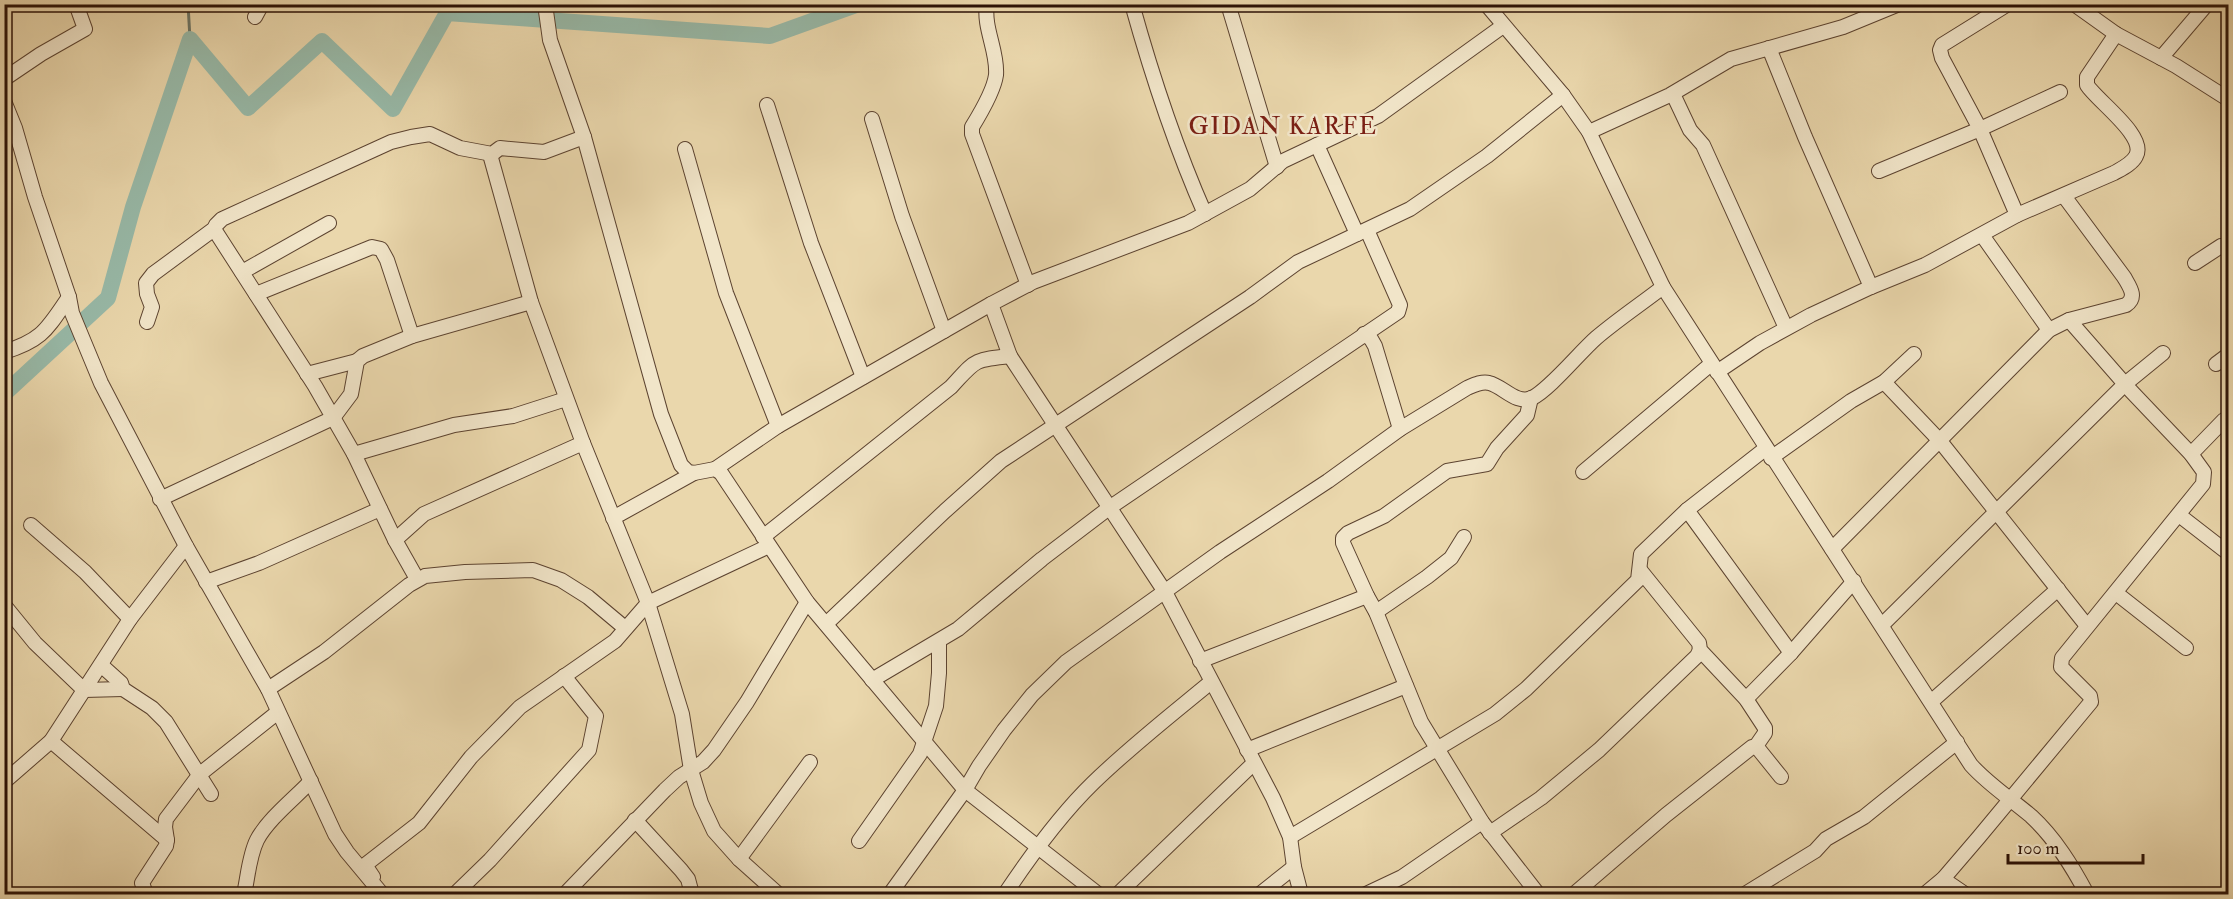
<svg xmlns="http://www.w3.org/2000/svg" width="2233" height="899" viewBox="0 0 2233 899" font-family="'IM FELL Double Pica',serif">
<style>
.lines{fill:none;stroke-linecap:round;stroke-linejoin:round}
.stream{stroke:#6d7768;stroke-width:3}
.river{stroke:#98baa9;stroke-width:16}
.minor-casing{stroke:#5c4330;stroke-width:16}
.minor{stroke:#f1e5c9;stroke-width:14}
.labels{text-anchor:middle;stroke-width:5;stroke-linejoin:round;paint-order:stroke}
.quarter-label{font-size:24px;letter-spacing:1.5px;fill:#7a1f14;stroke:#f1e5c9}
</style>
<rect width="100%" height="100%" fill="#ead7ac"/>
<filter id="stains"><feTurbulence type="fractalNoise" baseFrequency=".00333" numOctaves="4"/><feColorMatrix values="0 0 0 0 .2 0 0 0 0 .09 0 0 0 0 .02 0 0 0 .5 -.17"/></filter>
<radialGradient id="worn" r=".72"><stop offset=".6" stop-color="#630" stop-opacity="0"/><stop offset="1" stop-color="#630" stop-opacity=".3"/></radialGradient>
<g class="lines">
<!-- stream -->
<path class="stream" d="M 188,4 L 190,39"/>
<!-- river -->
<path class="river" d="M 4,394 L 108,298 L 133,207 L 190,39 L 248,108 L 322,41 L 393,109 L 447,13 L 770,36 L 859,4"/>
<!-- minor casing -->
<g class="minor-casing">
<g id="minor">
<path d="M 545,4 L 550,40 L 584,137 L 661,414 L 681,465 L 688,472 L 694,473 L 715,469 L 721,473 L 807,602 L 965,790 L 1098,894"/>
<path d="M 987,4 C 983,28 998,51 996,75 C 994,90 980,114 972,127 L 972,134 L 1028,285"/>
<path d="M 1132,4 C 1152,76 1175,146 1205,214"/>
<path d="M 1228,4 L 1277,167"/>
<path d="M 1486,4 L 1563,95 L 1589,132 L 1663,287 L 1971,765 C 1989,785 2011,799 2031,816 C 2055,838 2072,866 2087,894"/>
<path d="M 2008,4 L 1942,45 L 1940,50 L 1942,58 L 1980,129 L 2017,215"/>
<path d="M 2074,4 L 2116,34 L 2176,66 L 2228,99"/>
<path d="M 255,17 L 262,4"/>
<path d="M 1769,48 L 1805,137 L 1871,287"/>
<path d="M 2161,58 L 2207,4"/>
<path d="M 4,79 L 41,54 L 85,29 L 76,4"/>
<path d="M 1673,94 L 1690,130 L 1703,145 L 1786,328"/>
<path d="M 4,101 L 15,128 L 35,197 L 69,297 L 72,313 L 101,383 L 186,546 L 268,689 L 335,834 L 347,852 L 382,894"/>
<path d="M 767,105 L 811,243 L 863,377"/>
<path d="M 872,119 L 902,216 L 944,331"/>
<path d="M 1589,132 L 1670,95 L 1731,59 L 1843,27 L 1899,4"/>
<path d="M 1317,145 L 1357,234"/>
<path d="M 685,149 L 726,293 L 778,426"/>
<path d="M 492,154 L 491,158 L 531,302 L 583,443 L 648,603 L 682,714 L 691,770 L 701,803 L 714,831 L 739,859 L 778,894"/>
<path d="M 1879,171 L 1980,129 L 2060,92"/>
<path d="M 214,229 L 315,386 L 354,454 L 395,540 L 417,579"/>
<path d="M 1982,235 L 2049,330"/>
<path d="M 2195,263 L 2221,246 L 2228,247"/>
<path d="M 242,272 L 329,223"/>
<path d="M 256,294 L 372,247 L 381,249 L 387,260 L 412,336"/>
<path d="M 991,304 L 1010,356 L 1165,592 L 1273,798 L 1290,837 L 1294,867 L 1301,894"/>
<path d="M 147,322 L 152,307 L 147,294 L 146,283 L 153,274 L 214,229 L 216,225 L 222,219 L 391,142 L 411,137 L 430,134 L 460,148 L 492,154 L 500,148 L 544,152 L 584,137"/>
<path d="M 1364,334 L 1371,339 L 1375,346 L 1400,429"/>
<path d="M 4,352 C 43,340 47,329 69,297"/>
<path d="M 2216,364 L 2228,355"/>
<path d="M 1717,372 L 1760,343 L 1811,315 L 1871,287 L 1925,265 L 2017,215 L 2114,173 C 2121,169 2132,164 2136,156 C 2147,136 2097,101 2087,85 L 2087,77 L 2116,34"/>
<path d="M 307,374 L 357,361"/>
<path d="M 1884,382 L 1940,441 L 2087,626"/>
<path d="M 1531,398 L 1527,415 L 1497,448 L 1487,464 L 1447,471 L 1384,516 L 1348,533 L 1343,538 L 1343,543 L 1367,596 L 1376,612 L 1421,722 L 1482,822 L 1538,894"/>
<path d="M 354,454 L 454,425 L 513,416 L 566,399"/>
<path d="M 2191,454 L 2224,420"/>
<path d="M 1771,458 L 1851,401 L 1884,382 L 1914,354"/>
<path d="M 715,469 L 778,426 L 991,304 L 1033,282 L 1188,223 L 1250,189 L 1283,161 L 1378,116 L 1503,26"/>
<path d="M 1583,472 L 1711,364"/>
<path d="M 160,499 L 333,418 L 351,394 L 357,361 L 363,356 L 412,336 L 531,302"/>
<path d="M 1687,510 L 1791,653"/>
<path d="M 2179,515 L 2228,553"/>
<path d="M 613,518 L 694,473"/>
<path d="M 31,525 L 85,572 L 130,619"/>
<path d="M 763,537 L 951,387 C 976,360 972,360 1010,356"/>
<path d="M 395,540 L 424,514 L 583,443"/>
<path d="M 1832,549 L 2049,330 L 2069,320 L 2126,305 C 2138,297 2129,286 2124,277 L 2064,196"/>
<path d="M 206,582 L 259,563 L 380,509"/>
<path d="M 2116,593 L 2186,648"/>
<path d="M 4,605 L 35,643 L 84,690 L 123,689"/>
<path d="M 1376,612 L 1427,577 L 1451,558 L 1464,537"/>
<path d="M 826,624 L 945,511 L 1001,461 L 1250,297 L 1298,262 L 1410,209 L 1487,156 L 1563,95"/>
<path d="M 1882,625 L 2125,384 L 2163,353"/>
<path d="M 1200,661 L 1367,596"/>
<path d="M 101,665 L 121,683 L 123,689 L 152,708 L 166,722 L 211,794"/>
<path d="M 872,680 L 958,629 L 1042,559 L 1109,508 L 1398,312 L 1400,305 L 1367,230"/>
<path d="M 268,689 L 324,652 L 409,585 L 425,576 L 465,572 L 533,570 L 561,580 L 588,597 L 625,628"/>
<path d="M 1746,699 L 1791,653 L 1854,581"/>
<path d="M 1932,701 L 2058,589"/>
<path d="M 51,741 L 167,840"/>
<path d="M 1756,746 L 1781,777"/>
<path d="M 1247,750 L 1406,686"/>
<path d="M 4,782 L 51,741 L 130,619 L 186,546"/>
<path d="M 635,820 L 681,870 L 688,879 L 692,894"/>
<path d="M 1490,833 L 1541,798 L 1599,750 L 1697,656 L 1700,650"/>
<path d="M 1290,837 L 1495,714 L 1526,689 L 1638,580 L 1641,554 L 1687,510 L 1765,449"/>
<path d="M 859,841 L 920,754 L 936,706 L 939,673 L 939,641"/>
<path d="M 739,859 L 810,762"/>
<path d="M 373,877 L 365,865 L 419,823 L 471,757 L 520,707 L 615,641 L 648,603 L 769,546"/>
<path d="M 1943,879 L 1965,894"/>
<path d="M 146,894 L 142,883 L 166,846 L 167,840 L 165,827 L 166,819 L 200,774 L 278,712"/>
<path d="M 244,894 C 248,877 249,856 257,840 C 268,819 295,798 311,781"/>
<path d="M 455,894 L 490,860 L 589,750 L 596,716 L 564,676"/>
<path d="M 565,894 L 665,790 L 679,777 L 703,762 L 714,750 L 747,702 L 807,602"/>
<path d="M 890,894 L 965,790 L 979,766 L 1004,730 L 1032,695 L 1066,662 L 1220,552 L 1328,481 L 1400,429 L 1467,388 C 1474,385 1482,381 1489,383 C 1503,386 1516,405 1532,398 C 1550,389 1579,353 1596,338 C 1617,320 1641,304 1663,287"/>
<path d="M 1005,894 C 1031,855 1059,816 1093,783 C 1130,747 1171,715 1211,682"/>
<path d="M 1118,894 L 1254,763"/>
<path d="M 1260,894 L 1294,867"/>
<path d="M 1366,894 L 1402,877 L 1482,822"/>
<path d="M 1574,894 L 1666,815 L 1752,747 L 1756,746 L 1765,733 L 1765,728 L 1746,699 L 1700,650 L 1699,643 L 1640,570"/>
<path d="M 1745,894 L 1815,851 L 1826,839 L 1864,817 L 1957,742"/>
<path d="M 1925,894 L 1943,879 L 1979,837 L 2091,702 L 2090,696 L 2061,667 L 2062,658 L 2203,484 L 2204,472 L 2191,454 L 2131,391 L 2069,320"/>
</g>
</g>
<!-- minor -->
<use href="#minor" class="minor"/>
</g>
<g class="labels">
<!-- quarter labels -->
<g class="quarter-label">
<text x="1283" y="134">GIDAN KARFE</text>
</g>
</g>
<!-- margin -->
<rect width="2233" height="899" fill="none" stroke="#ead7ac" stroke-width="24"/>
<rect x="6" y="6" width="2221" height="887" fill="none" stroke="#2c1206" stroke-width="3"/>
<rect x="12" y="12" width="2209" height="875" fill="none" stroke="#2c1206" stroke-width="1.5"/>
<!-- scale -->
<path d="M2008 854v9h135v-9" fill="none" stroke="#2c1206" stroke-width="3"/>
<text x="2017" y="854" font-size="18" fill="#2c1206" stroke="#f1e5c9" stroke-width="4.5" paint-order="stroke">100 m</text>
<rect width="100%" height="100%" filter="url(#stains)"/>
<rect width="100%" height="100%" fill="url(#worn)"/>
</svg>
